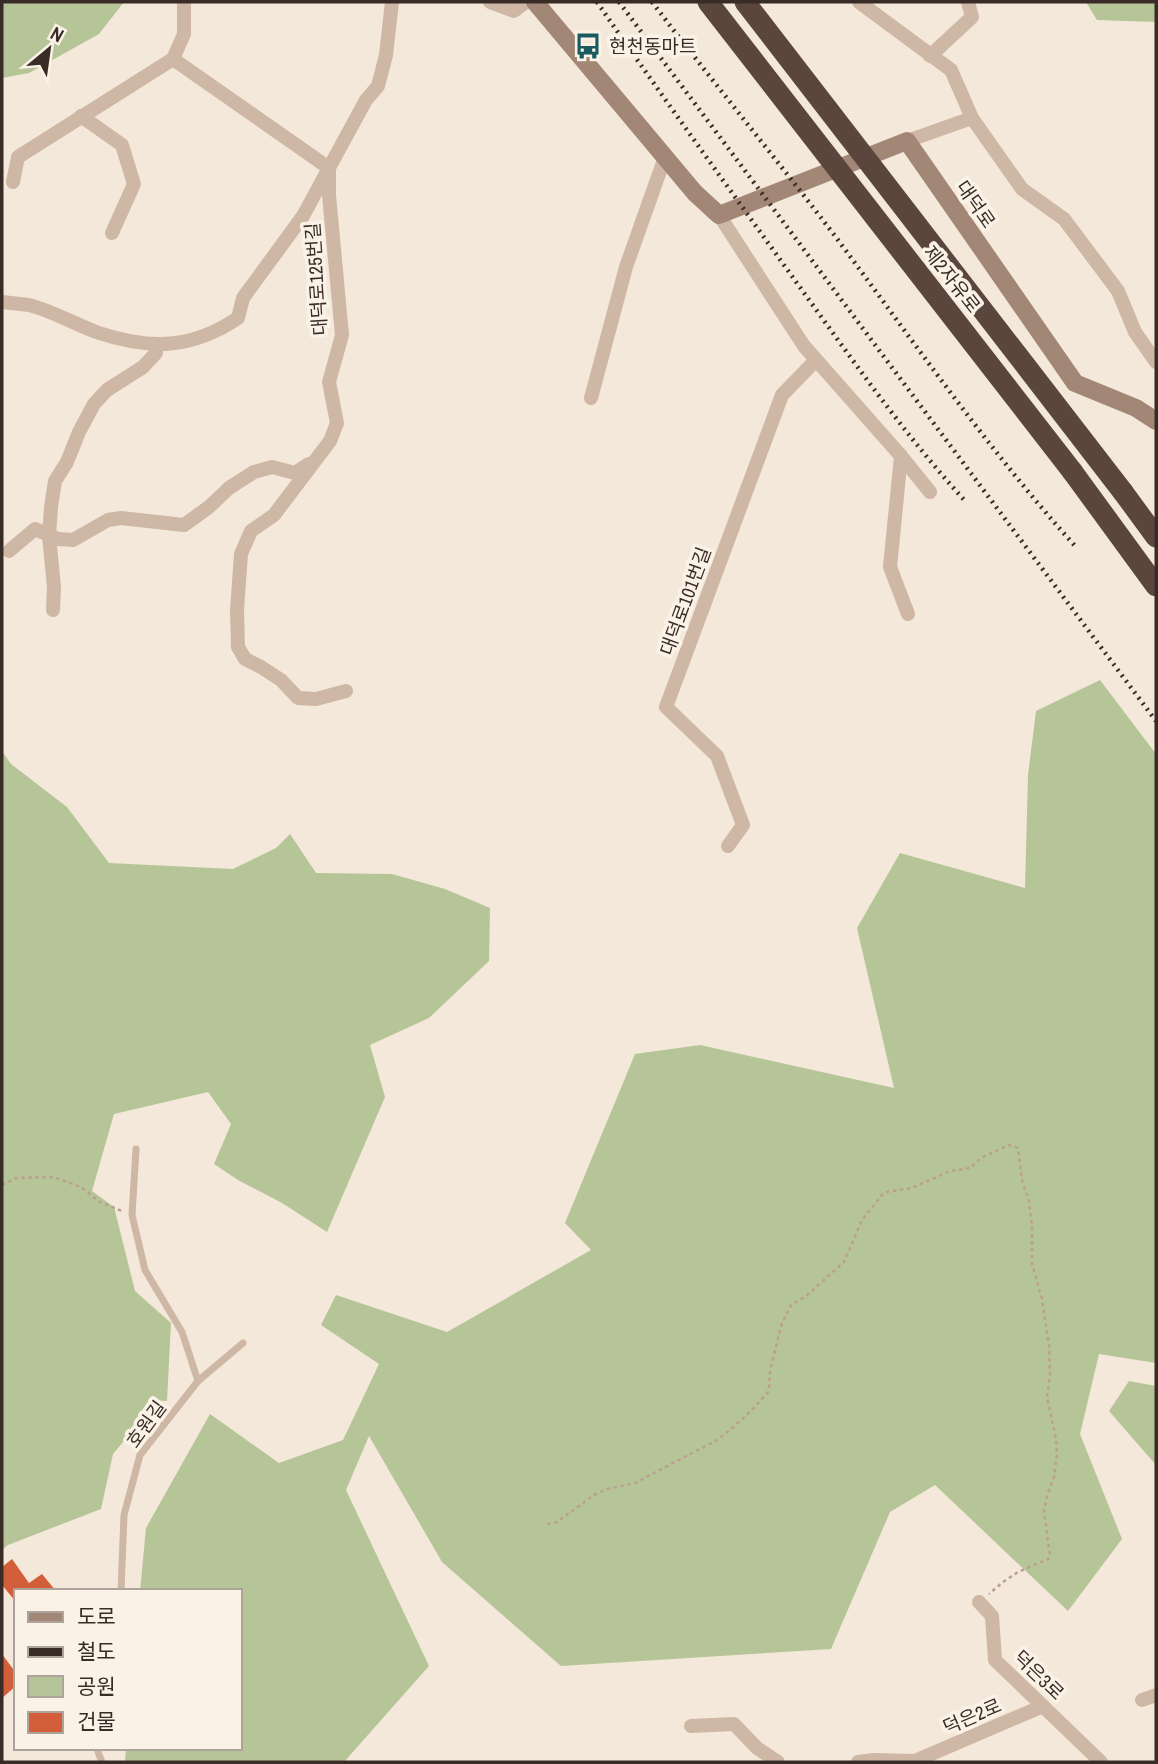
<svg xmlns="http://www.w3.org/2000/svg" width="1158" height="1764" viewBox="0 0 1158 1764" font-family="'Archivo Narrow','Noto Sans KR',sans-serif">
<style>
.green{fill:#b6c598}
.building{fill:#d25f3a}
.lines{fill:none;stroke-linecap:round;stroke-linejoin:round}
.path{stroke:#baa18f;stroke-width:2.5;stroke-dasharray:3.5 3.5;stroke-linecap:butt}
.lane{stroke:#ceb7a5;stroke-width:7}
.street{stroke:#ceb7a5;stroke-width:14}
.secondary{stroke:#a28676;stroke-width:18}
.highway{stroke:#5a463d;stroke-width:21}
.rail{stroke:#392c27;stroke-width:4.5;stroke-dasharray:2 5;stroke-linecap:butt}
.highway-bridge{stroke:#5a463d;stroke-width:21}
.labels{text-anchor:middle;stroke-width:7;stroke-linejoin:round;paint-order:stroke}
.poi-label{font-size:19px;fill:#392c27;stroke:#fbf2e7;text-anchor:start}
.street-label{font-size:19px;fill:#392c27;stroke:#fbf2e7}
</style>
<rect width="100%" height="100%" fill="#f4e8da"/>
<!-- green -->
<g class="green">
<path d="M 2,2 L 124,2 L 99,34 L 29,73 L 2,78 Z"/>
<path d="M 1086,2 L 1156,2 L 1156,22 L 1097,20 Z"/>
<path d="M 1100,680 L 1156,754 L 1156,1363 L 1099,1354 L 1080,1434 L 1122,1539 L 1068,1611 L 935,1485 L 890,1512 L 831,1649 L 561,1666 L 442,1562 L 369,1436 L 346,1490 L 429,1666 L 344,1762 L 125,1762 L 126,1748 L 240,1748 L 240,1591 L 140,1591 L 146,1528 L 210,1414 L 279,1463 L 343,1440 L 379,1364 L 321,1325 L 336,1295 L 447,1332 L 591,1250 L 565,1223 L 635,1054 L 700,1045 L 894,1088 L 857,928 L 900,853 L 1025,888 L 1028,775 L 1036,711 Z"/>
<path d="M 2,751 L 11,764 L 67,807 L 109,863 L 233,869 L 276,848 L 290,834 L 316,873 L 392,874 L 445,889 L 490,908 L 489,961 L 429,1018 L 370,1045 L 385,1097 L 327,1232 L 282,1203 L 238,1180 L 214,1164 L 231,1124 L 208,1092 L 114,1114 L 92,1191 L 114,1207 L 135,1291 L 171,1323 L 167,1401 L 149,1400 L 129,1435 L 113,1454 L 101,1509 L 8,1545 L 2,1550 Z"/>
<path d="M 1129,1381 L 1156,1386 L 1156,1465 L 1109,1411 Z"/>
</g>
<!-- building -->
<g class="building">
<path d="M 12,1559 L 29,1583 L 42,1574 L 56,1591 L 16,1591 L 16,1602 L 2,1585 L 2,1567 Z"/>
<path d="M 2,1654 L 16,1673 L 16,1686 L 2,1698 Z"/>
</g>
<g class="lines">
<!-- path -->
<g class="path">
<path d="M 2,1185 L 16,1178 L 54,1177 L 81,1187 L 100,1202 L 122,1211"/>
<path d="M 547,1524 L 557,1522 L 594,1495 L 607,1489 L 635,1483 L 694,1452 L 717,1440 L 730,1430 L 751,1411 L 769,1391 L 770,1371 L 779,1334 L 782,1323 L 791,1305 L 805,1297 L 844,1262 L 862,1220 L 881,1196 L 886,1192 L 912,1188 L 950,1171 L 970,1168 L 981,1158 L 1009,1145 L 1018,1148 L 1022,1180 L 1029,1201 L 1032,1227 L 1032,1264 L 1042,1299 L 1049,1346 L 1050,1376 L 1047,1397 L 1056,1439 L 1057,1455 L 1054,1477 L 1047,1496 L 1044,1511 L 1050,1556 L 1048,1559 L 1018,1572 L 1003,1582 L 989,1594"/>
</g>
<!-- lane -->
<g class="lane">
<path d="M 136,1149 L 132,1215 L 145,1270 L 182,1332 L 198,1381"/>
<path d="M 121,1591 L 124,1515 L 140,1455 L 198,1381 L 243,1343"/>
<path d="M 99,1748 L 98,1752 L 102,1762"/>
</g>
<!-- street -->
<g class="street">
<path d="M 490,2 L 514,11 L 526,2"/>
<path d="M 859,2 L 951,70 L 972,118 L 1022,189 L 1064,219 L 1118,291 L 1135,332 L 1156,362"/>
<path d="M 930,56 L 972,17 L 968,2"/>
<path d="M 81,116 L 122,145 L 134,184 L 112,233"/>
<path d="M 907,141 L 972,118"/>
<path d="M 13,182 L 18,157 L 173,59 L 184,34 L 184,2"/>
<path d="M 719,215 L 804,346 L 901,456 L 930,492"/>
<path d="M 2,302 C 11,303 20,304 29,305 C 53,311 76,325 99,333 C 151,350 192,349 238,318 L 243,298 L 303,216 L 329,168 L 173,59"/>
<path d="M 591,398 L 626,267 L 665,157"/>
<path d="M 901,456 L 890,567 L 908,614"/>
<path d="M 9,551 L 35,529 L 58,539 L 73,540 L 108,520 L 121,518 L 184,525 L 209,507 L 229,488 L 254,472 L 272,467 L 295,473 L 309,464"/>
<path d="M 53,610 L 54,587 L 49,536 L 51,507 L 55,481 L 67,462 L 79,432 L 94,404 L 107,390 L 143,367 L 156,353 L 156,344"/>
<path d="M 346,691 L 316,699 L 298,698 L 281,680 L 261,667 L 245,659 L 238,647 L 237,610 L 241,554 L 251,531 L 274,515 L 330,441 L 337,423 L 329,382 L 342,335 L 329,195 L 329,168 L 366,100 L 378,86 L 386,55 L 392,2"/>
<path d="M 728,846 L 743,825 L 717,756 L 666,707 L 782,395 L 816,360"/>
<path d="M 979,1602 L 992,1616 L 995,1660 L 1101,1762"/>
<path d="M 1142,1700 L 1156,1695"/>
<path d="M 691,1726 L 734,1724 L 757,1748 L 778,1762"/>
<path d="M 858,1762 L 874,1760 L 915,1761"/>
<path d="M 915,1762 L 915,1761 L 1043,1706"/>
</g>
<!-- secondary -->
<path class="secondary" d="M 535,2 L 695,193 L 719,215 L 907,141 L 1075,383 L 1136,408 L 1156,421"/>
<!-- highway -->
<g class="highway">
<path d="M 1072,471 L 1156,586"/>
<path d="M 1123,492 L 1156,537"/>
</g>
<!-- rail -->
<g class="rail">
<path d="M 597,2 C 661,95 728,187 794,279 C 849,355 903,433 966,502"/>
<path d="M 619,2 L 1156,721"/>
<path d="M 652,2 C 712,81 775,157 835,236 C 913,341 988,449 1075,546"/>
</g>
<!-- highway-bridge -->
<g class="highway-bridge">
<path d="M 708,2 L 1072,471"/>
<path d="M 745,2 L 1123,492"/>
</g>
</g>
<!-- icons -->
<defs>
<g id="bus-bare" transform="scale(2.1)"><path d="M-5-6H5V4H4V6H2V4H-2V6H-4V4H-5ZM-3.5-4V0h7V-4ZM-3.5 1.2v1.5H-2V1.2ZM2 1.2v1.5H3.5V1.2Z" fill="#185a5e" stroke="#fbf2e7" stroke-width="2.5" paint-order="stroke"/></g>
</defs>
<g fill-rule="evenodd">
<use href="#bus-bare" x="588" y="46"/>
</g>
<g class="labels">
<!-- poi labels -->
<g class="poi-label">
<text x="609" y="53">현천동마트</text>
</g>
<!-- street labels -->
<g class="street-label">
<text transform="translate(976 204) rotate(55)" y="7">대덕로</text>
<text transform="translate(316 279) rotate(-94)" y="7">대덕로125번길</text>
<text transform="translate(952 279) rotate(52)" y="7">제2자유로</text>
<text transform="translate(685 601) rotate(-70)" y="7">대덕로101번길</text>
<text transform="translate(146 1424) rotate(-54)" y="7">호원길</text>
<text transform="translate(1039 1675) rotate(44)" y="7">덕은3로</text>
<text transform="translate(972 1716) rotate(-23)" y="7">덕은2로</text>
</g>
</g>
<!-- border -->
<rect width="1158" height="1764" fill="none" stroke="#392c27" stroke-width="7"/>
<!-- legend -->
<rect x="14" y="1589" width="228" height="161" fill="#fbf2e7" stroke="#ada39a" stroke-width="2"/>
<rect x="28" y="1612" width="35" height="10" fill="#a28676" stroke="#ada39a" stroke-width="2"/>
<text x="77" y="1624" font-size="21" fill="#392c27">도로</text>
<rect x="28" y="1647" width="35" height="10" fill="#392c27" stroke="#ada39a" stroke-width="2"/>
<text x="77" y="1659" font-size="21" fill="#392c27">철도</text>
<rect x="28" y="1676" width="35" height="21" fill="#b6c598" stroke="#ada39a" stroke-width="2"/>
<text x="77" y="1694" font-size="21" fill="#392c27">공원</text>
<rect x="28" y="1712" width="35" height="21" fill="#d25f3a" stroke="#ada39a" stroke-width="2"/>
<text x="77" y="1729" font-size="21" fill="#392c27">건물</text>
<!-- north arrow -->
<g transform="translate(49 49) rotate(29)" stroke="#fbf2e7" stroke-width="5" paint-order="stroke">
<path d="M0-5L12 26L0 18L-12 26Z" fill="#392c27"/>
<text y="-10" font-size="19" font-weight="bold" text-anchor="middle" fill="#392c27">N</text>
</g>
</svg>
